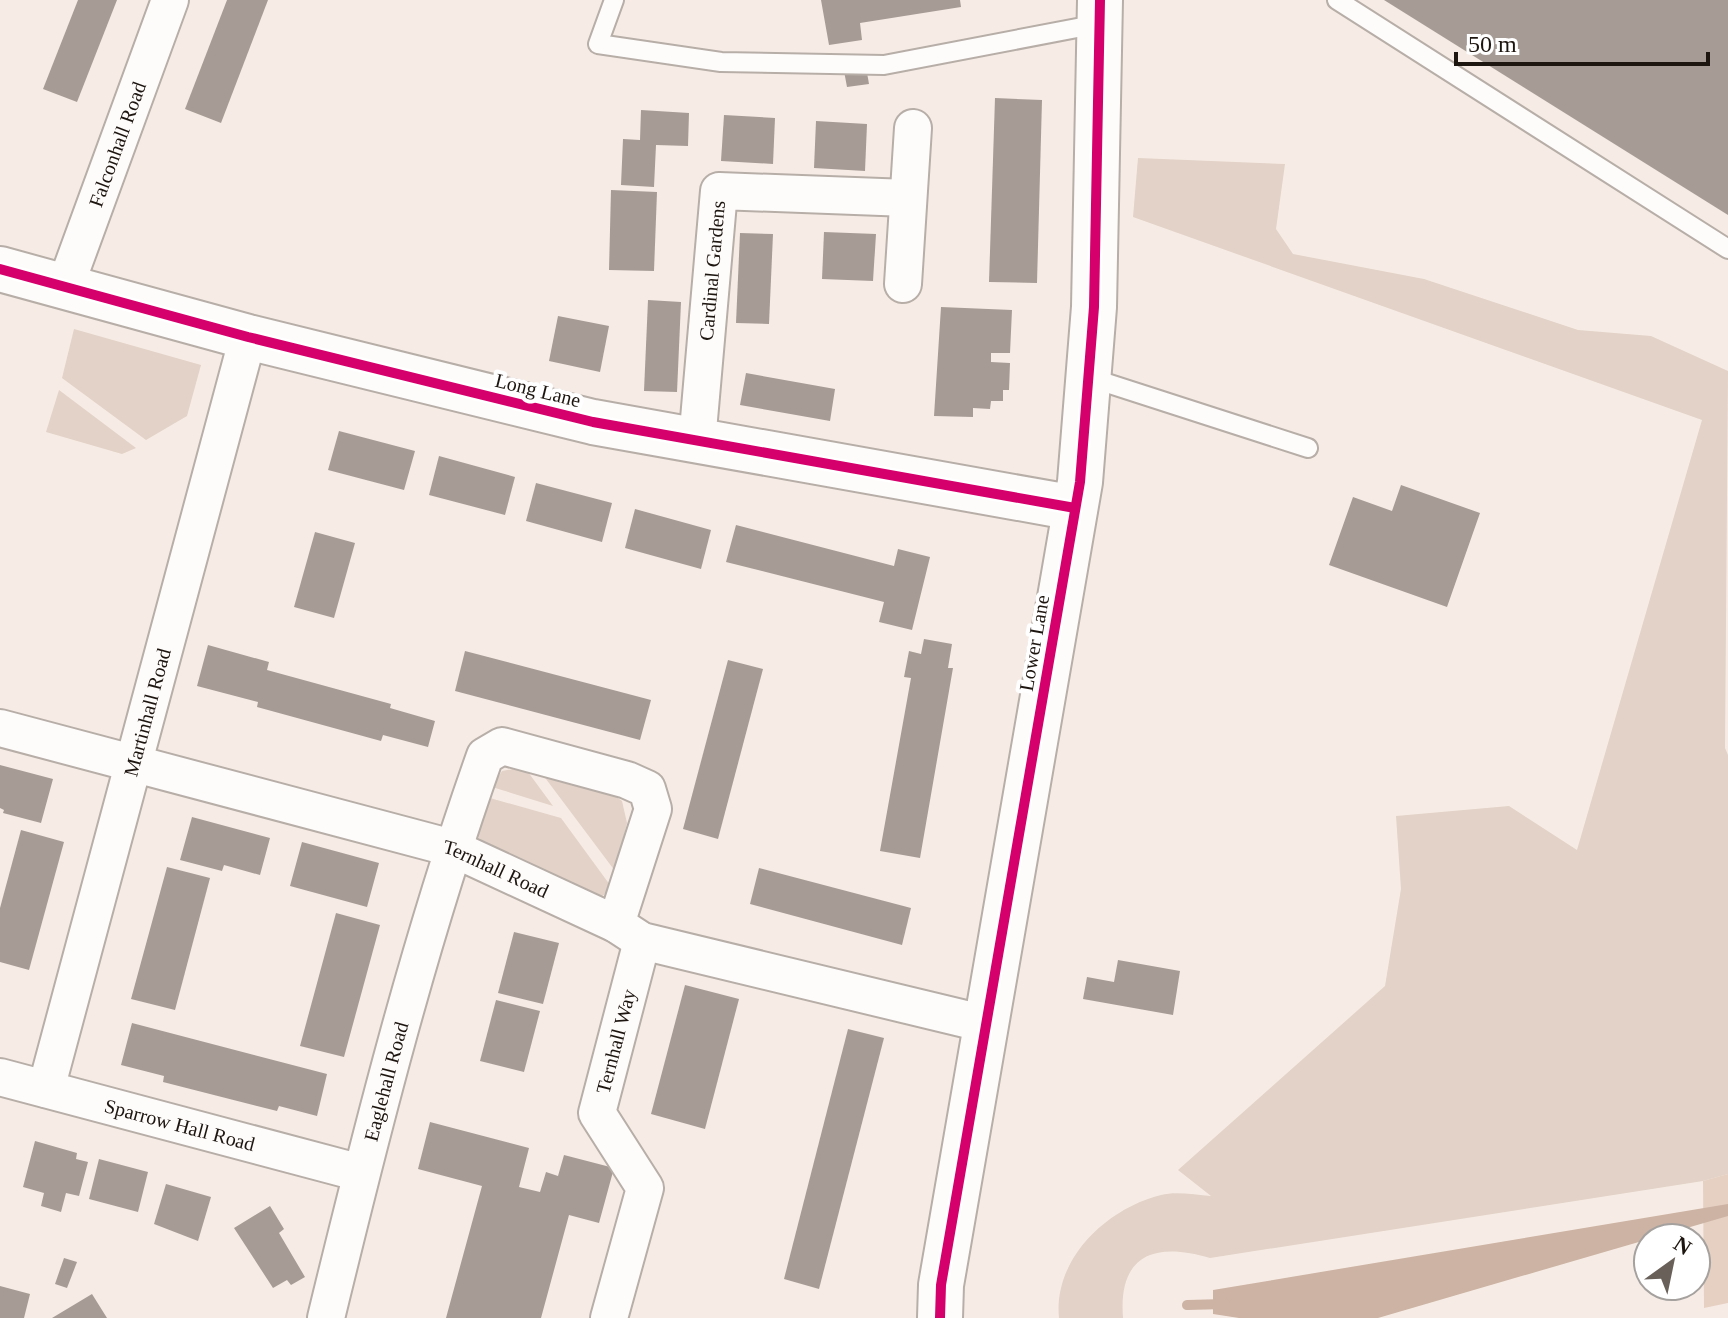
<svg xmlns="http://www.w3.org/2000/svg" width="1728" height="1318" viewBox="0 0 1728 1318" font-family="'Times New Roman',serif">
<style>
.green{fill:#e2d2c7}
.forest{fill:#e6d0c2}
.water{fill:#ccb3a3}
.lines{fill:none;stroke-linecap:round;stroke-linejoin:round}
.stream{stroke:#ccb3a3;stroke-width:10}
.building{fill:#a69c95}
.lane-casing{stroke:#b7aea8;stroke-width:22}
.street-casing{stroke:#b7aea8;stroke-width:40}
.secondary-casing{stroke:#b7aea8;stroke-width:48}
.lane{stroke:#fefcfb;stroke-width:18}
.street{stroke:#fefcfb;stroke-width:36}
.secondary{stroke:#fefcfb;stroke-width:44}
.cycleway-casing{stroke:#fff;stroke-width:15}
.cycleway{stroke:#d6006c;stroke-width:10}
.labels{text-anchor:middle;stroke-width:8;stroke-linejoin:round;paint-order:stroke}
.street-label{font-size:20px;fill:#1d150f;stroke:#fff}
</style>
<rect width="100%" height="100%" fill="#f7ece5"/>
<!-- green -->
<g class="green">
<path d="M 1138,158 L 1285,164 L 1276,229 L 1293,254 L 1424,279 L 1578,330 L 1651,336 L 1728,371 L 1725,748 L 1728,755 L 1728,1174 L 1703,1181 L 1210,1258 C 1155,1242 1118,1254 1123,1318 L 1059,1318 C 1053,1258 1108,1208 1161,1195 C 1176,1191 1195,1195 1211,1196 L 1178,1170 L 1385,986 L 1401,889 L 1396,816 L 1509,806 L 1577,850 L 1702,420 L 1133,217 Z"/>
<path d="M 74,329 L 201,365 L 187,416 L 146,440 L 62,378 Z"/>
<path d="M 59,390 L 136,448 L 122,454 L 46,432 Z"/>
<path d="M 513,769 L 528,772 L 553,806 L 492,787 L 502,771 Z"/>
<path d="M 543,775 L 612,794 L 622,801 L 627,823 L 615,871 Z"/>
<path d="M 490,798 L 561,818 L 610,885 L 604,895 L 593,899 L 488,848 L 478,837 Z"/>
</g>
<!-- forest -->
<path class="forest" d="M 1728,1174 L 1728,1303 L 1704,1308 L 1703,1181 Z"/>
<!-- water -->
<path class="water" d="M 1728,1204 L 1728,1216 L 1378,1318 L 1239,1318 L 1213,1314 L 1213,1290 Z"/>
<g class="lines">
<!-- stream -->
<path class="stream" d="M 1187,1305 L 1225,1304"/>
</g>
<!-- building -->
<g class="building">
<path d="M 78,0 L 117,0 L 77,102 L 43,89 Z"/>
<path d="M 227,0 L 268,0 L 221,123 L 185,109 Z"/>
<path d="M 821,0 L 960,0 L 961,7 L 860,23 L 862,40 L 829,45 Z"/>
<path d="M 1384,0 L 1728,0 L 1728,215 Z"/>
<path d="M 866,67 L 869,84 L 847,87 L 844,71 Z"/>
<path d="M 995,98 L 1042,100 L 1037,283 L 989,282 Z"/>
<path d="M 641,110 L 689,113 L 688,146 L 656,145 L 654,187 L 621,185 L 623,139 L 640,140 Z"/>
<path d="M 724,115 L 775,118 L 773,164 L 721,161 Z"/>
<path d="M 816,121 L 867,124 L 865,171 L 814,168 Z"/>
<path d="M 611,190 L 657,192 L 654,271 L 609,270 Z"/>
<path d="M 824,232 L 876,234 L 873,281 L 822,279 Z"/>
<path d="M 740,233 L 773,234 L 769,324 L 736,323 Z"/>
<path d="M 648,300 L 681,302 L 677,392 L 644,391 Z"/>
<path d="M 941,307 L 1012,310 L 1010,353 L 991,353 L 991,362 L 1010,363 L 1009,390 L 1003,390 L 1003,401 L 991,401 L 990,409 L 973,408 L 973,417 L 934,416 Z"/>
<path d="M 558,316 L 609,326 L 600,372 L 549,361 Z"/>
<path d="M 746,373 L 835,389 L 830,421 L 740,405 Z"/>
<path d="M 339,431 L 415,451 L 404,490 L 328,470 Z"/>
<path d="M 439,456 L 515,477 L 505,515 L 429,495 Z"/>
<path d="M 536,483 L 612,503 L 602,542 L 526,521 Z"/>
<path d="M 1401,485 L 1480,513 L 1447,607 L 1329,565 L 1353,497 L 1392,511 Z"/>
<path d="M 635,509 L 711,530 L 701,569 L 625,548 Z"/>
<path d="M 736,525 L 894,566 L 898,549 L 930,557 L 912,630 L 879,622 L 884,602 L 726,562 Z"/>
<path d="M 315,532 L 355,543 L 334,618 L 294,607 Z"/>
<path d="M 924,639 L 952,644 L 948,668 L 953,668 L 920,858 L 880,851 L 911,678 L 904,677 L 909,651 L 921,654 Z"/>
<path d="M 208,645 L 269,662 L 267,670 L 391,704 L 390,708 L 435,721 L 428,747 L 383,735 L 381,741 L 257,707 L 258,702 L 197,686 Z"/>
<path d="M 465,651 L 651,700 L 640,740 L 455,691 Z"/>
<path d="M 728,660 L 763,669 L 718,839 L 683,829 Z"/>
<path d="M 0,765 L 53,779 L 41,823 L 3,813 L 4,810 L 0,808 Z"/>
<path d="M 192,817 L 270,838 L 260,875 L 224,865 L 222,871 L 180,860 Z"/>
<path d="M 21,830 L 64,842 L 29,970 L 0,962 L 0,908 Z"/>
<path d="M 302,842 L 379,863 L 367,907 L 290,886 Z"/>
<path d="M 167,867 L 210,878 L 175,1010 L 131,999 Z"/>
<path d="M 759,868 L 911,908 L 902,945 L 750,904 Z"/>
<path d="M 336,913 L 380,925 L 344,1057 L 300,1046 Z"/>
<path d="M 514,932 L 559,943 L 543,1004 L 498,993 Z"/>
<path d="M 1118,960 L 1180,971 L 1173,1015 L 1083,999 L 1087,977 L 1114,982 Z"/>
<path d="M 685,985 L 739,999 L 705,1129 L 651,1114 Z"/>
<path d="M 496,1000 L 540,1011 L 524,1072 L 480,1061 Z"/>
<path d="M 132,1023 L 327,1074 L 317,1116 L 279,1106 L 277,1111 L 163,1082 L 164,1076 L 121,1065 Z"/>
<path d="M 848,1029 L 884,1038 L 819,1289 L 784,1279 Z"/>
<path d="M 430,1122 L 529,1148 L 519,1187 L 540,1192 L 546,1172 L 558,1176 L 564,1155 L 614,1168 L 599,1223 L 569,1215 L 541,1318 L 446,1318 L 482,1186 L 418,1169 Z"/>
<path d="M 35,1141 L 77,1153 L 76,1159 L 88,1162 L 79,1196 L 66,1193 L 61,1212 L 41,1206 L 44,1193 L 23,1187 Z"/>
<path d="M 99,1159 L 148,1172 L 138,1212 L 89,1199 Z"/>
<path d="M 166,1184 L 211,1197 L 198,1241 L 154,1224 Z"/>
<path d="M 270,1206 L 284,1229 L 279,1233 L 305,1277 L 291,1285 L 287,1280 L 273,1288 L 234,1228 Z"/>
<path d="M 64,1258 L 77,1262 L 67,1288 L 55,1284 Z"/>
<path d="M 0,1286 L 30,1294 L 24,1318 L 0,1318 Z"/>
<path d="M 92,1294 L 107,1318 L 52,1318 Z"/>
</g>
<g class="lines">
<!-- lane casing -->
<g class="lane-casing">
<g id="lane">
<path d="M 614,0 L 598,44 L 721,62 L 884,65 L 1098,24"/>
<path d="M 1337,0 L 1728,249"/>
<path d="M 1088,377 L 1308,448"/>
</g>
</g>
<!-- street casing -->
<g class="street-casing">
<g id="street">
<path d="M 903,284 L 913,128"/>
<path id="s1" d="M 65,287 L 170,0"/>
<path id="s2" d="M 697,442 L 719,191 L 908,198"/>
<path id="s3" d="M 0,728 L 452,848 L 616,924 L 642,941 L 986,1024"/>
<path id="s4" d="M 0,1077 L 361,1173"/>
<path id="s5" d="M 46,1089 L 248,337"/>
<path id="s6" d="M 326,1318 C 372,1129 420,939 485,756 L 502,746 L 627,780 L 647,789 L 653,809 L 616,924"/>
<path id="s7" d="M 609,1318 L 645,1188 L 597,1113 L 642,941"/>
</g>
</g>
<!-- secondary casing -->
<g class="secondary-casing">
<g id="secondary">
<path d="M 0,269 L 248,337 L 593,422 L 1075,508"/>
<path d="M 940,1318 L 941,1285 L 1080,482 L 1094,307 L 1100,0"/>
</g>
</g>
<!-- lane -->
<use href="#lane" class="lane"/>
<!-- street -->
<use href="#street" class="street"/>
<!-- secondary -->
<use href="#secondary" class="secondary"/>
<!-- cycleway casing -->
<g class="cycleway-casing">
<g id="cycleway">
<path d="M 0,269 L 248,337 L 593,422 L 1075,508"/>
<path d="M 940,1318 L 941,1285 L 1080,482 L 1094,307 L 1100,0"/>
</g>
</g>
<!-- cycleway -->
<use href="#cycleway" class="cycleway"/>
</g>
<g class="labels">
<!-- street labels -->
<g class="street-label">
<text dy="7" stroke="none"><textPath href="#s1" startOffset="152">Falconhall Road</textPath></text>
<text dy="7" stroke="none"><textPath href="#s2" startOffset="172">Cardinal Gardens</textPath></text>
<text transform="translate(538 390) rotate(14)" y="7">Long Lane</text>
<text transform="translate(1034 643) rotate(-80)" y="7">Lower Lane</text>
<text dy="7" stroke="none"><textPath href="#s5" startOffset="390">Martinhall Road</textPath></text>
<text dy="7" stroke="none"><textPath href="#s3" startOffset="516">Ternhall Road</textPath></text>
<text dy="7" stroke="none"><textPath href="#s7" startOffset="298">Ternhall Way</textPath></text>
<text dy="7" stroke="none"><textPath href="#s6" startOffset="244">Eaglehall Road</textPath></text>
<text dy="7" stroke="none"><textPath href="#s4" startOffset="186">Sparrow Hall Road</textPath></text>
</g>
</g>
<!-- north arrow -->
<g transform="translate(1672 1262) rotate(33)"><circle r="38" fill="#ffffff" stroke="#a5a19f" stroke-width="2"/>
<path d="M0-6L14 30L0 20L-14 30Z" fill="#69605a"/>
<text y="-12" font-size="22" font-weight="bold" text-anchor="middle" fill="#1d150f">N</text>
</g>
<!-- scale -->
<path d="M1456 52v12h252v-12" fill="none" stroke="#1d150f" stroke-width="4"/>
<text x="1468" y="52" font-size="24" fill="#1d150f" stroke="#ffffff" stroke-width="6" paint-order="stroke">50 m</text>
</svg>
